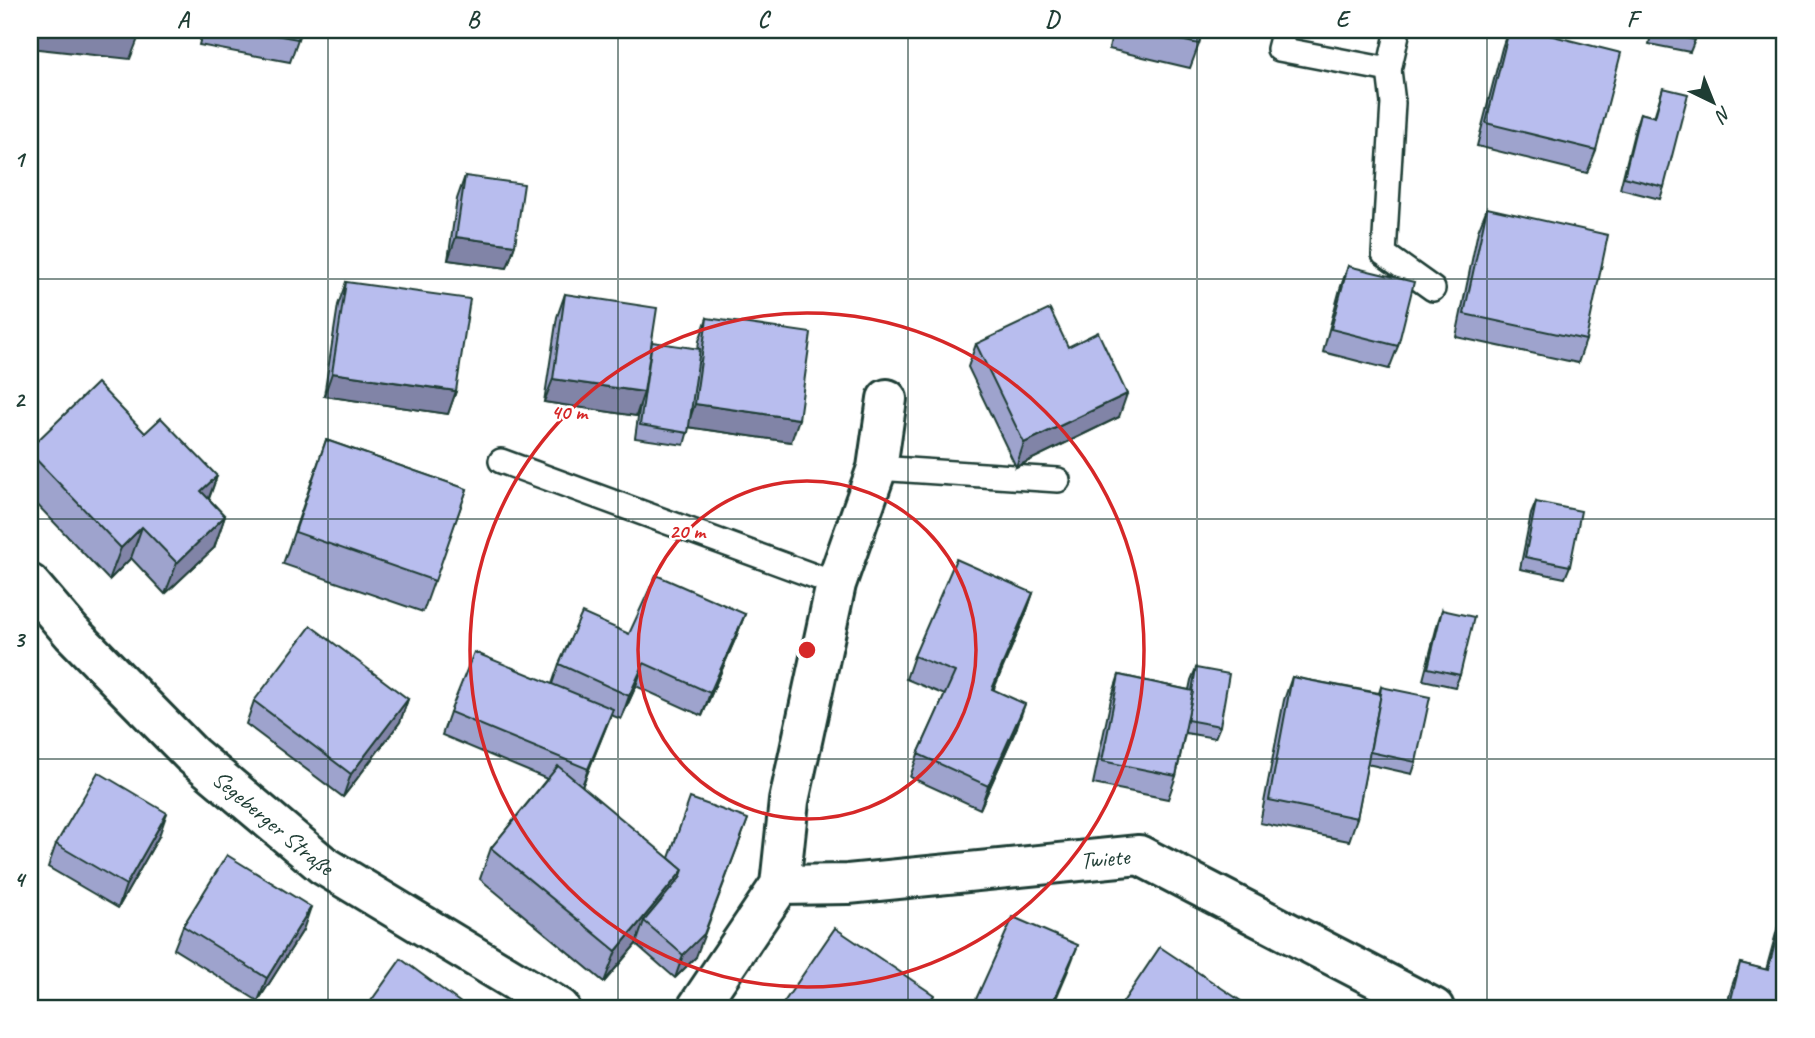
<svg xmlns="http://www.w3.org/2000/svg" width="1815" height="1038" viewBox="0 0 1815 1038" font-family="Caveat,sans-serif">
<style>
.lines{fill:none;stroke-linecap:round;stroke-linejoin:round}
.service-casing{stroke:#1f3d34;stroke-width:28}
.minor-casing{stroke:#1f3d34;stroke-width:44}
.secondary-casing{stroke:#1f3d34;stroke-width:44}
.service{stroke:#fff;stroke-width:23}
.minor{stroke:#fff;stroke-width:38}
.secondary{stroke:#fff;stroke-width:38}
.wall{fill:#9ea3cd;stroke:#1f3d34;stroke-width:2}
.shaded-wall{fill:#8184a7;stroke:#1f3d34;stroke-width:2}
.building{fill:#b8bdee;stroke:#1f3d34;stroke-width:2}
.grid{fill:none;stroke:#1f3d34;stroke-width:2;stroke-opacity:0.55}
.ring{fill:none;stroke:#d62828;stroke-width:3.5}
.labels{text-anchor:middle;stroke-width:5;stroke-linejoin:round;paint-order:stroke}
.street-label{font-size:24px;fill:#1f3d34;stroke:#fff}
.centre{fill:#d62828;stroke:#fff;stroke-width:3.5}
.ring-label{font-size:21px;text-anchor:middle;font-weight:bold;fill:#d62828;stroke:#fff;stroke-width:5;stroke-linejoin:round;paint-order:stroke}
.neatline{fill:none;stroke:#1f3d34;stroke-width:2.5}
.grid-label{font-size:23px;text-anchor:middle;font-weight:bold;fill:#1f3d34}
</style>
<rect width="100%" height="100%" fill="#fff"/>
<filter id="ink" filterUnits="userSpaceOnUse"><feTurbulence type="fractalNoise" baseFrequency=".0143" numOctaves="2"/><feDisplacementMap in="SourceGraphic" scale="14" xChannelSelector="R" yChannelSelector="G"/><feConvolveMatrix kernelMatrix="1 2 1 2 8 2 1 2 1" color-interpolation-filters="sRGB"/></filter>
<g filter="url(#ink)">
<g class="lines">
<!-- service casing -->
<g class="service-casing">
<g id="service">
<path d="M 1284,30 L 1279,49 L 1389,70 L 1398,30"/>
<path d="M 1389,70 L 1393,103 L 1384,254 L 1433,289"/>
<path d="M 501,461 L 836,584"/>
<path d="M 877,468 L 1058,480"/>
</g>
</g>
<!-- minor casing -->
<g class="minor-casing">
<g id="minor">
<path id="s1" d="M 780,885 L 848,884 L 1139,855 L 1434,1008"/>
<path d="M 697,1008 L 780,885 L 789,801 L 836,584 L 877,468 L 887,399"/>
</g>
</g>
<!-- secondary casing -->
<g class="secondary-casing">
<g id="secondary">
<path id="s2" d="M 30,584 L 72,633 L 192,755 L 323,865 L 560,1008"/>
</g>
</g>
<!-- service -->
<use href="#service" class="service"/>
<!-- minor -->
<use href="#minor" class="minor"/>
<!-- secondary -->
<use href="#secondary" class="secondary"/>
</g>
<!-- wall -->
<g class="wall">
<path d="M 203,30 L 300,30 L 298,39 L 290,62 L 199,45 Z"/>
<path d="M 1113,30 L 1202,30 L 1199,44 L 1190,68 L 1109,49 Z"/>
<path d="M 1508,30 L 1529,30 L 1596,150 L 1587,173 L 1477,146 L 1502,48 Z"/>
<path d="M 1652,30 L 1696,30 L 1695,40 L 1690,52 L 1649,44 Z"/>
<path d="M 1663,88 L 1664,187 L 1660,199 L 1620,189 L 1636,125 L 1640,113 L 1654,117 Z"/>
<path d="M 465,176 L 515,245 L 507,268 L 448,260 L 457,199 Z"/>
<path d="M 1487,208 L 1586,340 L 1578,363 L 1456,337 L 1478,231 Z"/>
<path d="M 1348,266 L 1398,346 L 1389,369 L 1323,352 L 1340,289 Z"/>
<path d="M 346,282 L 456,391 L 448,414 L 324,396 L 338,305 Z"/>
<path d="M 565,294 L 652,343 L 698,349 L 699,341 L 707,318 L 791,442 L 689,427 L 684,445 L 635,438 L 640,403 L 636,416 L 544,402 L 557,317 Z"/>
<path d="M 976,344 L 1068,347 L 1119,417 L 1016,467 L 968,367 Z"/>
<path d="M 145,433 L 217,476 L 209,499 L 225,516 L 214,548 L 165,594 L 131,558 L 109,580 L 30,497 L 30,448 Z"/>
<path d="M 326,440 L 467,489 L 423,612 L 283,564 Z"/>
<path d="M 1536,502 L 1570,566 L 1565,578 L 1520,569 L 1531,514 Z"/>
<path d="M 1033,593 L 1025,616 L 993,689 L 1017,727 L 980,809 L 910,777 L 918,754 L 945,695 L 906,679 L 914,656 Z"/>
<path d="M 1442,610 L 1460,675 L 1455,687 L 1423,680 L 1438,622 Z"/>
<path d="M 745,614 L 736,637 L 702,716 L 636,686 L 621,719 L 611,715 L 582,786 L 696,957 L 675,978 L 636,944 L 604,982 L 480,879 L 491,848 L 547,779 L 442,735 L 450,712 L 552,684 L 559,664 L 629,634 Z"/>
<path d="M 1196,668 L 1220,726 L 1215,738 L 1185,733 L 1176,776 L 1168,799 L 1093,784 L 1111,699 L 1119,675 L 1189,690 L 1191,680 Z"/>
<path d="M 1292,677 L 1379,693 L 1381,687 L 1416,762 L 1412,774 L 1367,764 L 1357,818 L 1349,841 L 1260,823 L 1284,700 Z"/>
<path d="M 408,699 L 400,722 L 343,797 L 246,724 L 254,701 Z"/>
<path d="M 159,836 L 118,908 L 48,867 L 56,844 Z"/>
<path d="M 1785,902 L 1785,1008 L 1726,1008 L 1732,986 L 1740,963 L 1766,970 L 1781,915 Z"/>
<path d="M 183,926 L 303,930 L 258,1001 L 174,949 Z"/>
</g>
<!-- shaded-wall -->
<g class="shaded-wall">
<path d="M 32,30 L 85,30 L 139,36 L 130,59 L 30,48 L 30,35 Z"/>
<path d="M 456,237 L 515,245 L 507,268 L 448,260 Z"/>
<path d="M 332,373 L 456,391 L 448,414 L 324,396 Z"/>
<path d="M 553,379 L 644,392 L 636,416 L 544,402 Z"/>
<path d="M 1127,394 L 1119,417 L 1016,467 L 1024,443 Z"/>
<path d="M 695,404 L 799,419 L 791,442 L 687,427 Z"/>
<path d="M 217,476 L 205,508 L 201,491 Z"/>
<path d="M 225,516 L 214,548 L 165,594 L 177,563 Z"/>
<path d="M 142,527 L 131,558 L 109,580 L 121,548 Z"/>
<path d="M 1033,593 L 1025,616 L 984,712 L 992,689 Z"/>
<path d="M 745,614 L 736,637 L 702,716 L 710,693 Z"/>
<path d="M 644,663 L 636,686 L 621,719 L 629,696 Z"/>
<path d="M 408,699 L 400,722 L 343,797 L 351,774 Z"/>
<path d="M 1025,704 L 1017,727 L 980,809 L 988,786 Z"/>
<path d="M 613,709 L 604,732 L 580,792 L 588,769 Z"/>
<path d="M 167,813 L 159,836 L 118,908 L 126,885 Z"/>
<path d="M 748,819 L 696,957 L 675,978 L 683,955 Z"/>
<path d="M 683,870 L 672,901 L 644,921 L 636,944 L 604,982 L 616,951 Z"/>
<path d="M 311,907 L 303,930 L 258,1001 L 267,978 Z"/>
<path d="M 1078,945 L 1069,968 L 1052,1008 L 1050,1008 Z"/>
<path d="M 934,995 L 929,1008 L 925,1008 Z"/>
</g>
<!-- building -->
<g class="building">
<path d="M 85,30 L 139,30 L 139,36 Z"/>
<path d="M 248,30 L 300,30 L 298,39 Z"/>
<path d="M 1134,30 L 1202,30 L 1199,44 Z"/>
<path d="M 1509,30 L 1529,30 L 1621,53 L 1596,150 L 1486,123 Z"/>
<path d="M 1654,30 L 1696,30 L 1695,40 L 1654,31 Z"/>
<path d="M 1663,88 L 1688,94 L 1664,187 L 1624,177 L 1640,113 L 1655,117 Z"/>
<path d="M 465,176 L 524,184 L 515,245 L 456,237 Z"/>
<path d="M 1487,208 L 1608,235 L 1586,340 L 1464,314 Z"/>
<path d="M 1348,266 L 1414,282 L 1398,346 L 1331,329 Z"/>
<path d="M 346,282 L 470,299 L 456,391 L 332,373 Z"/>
<path d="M 565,294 L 657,308 L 644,392 L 553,379 Z"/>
<path d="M 1050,309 L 1068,347 L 1098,332 L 1127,394 L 1024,443 L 976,344 Z"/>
<path d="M 707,318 L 811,333 L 799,419 L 695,404 Z"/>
<path d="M 652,342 L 700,349 L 688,433 L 640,425 Z"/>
<path d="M 97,383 L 145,433 L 161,418 L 217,476 L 201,491 L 225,516 L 177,563 L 142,527 L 121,548 L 30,453 L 30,448 Z"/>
<path d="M 326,440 L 467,489 L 435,581 L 295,532 Z"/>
<path d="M 1536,502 L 1581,511 L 1570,566 L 1525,557 Z"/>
<path d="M 956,559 L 1033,593 L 992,689 L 1025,704 L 988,786 L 918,754 L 955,672 L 914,656 Z"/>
<path d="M 656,575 L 745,614 L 710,693 L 644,663 L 629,696 L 559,664 L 582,613 L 629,634 Z"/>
<path d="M 1442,610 L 1474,617 L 1460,675 L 1428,668 Z"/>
<path d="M 311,626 L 408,699 L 351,774 L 254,701 Z"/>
<path d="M 474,652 L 613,709 L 588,769 L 450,712 Z"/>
<path d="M 1196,668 L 1229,674 L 1220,726 L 1187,720 L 1193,691 L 1192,691 Z"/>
<path d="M 1119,675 L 1193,691 L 1176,776 L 1102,761 Z"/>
<path d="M 1292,677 L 1381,694 L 1357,818 L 1269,800 Z"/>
<path d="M 1381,687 L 1430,697 L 1416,762 L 1370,752 L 1381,694 L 1380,694 Z"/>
<path d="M 558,766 L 683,870 L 616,951 L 491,848 Z"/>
<path d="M 98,772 L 167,813 L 126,885 L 56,844 Z"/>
<path d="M 690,798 L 748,819 L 704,934 L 683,955 L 644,921 L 680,878 L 683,870 L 669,858 Z"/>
<path d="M 227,855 L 311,907 L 267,978 L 183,926 Z"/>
<path d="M 1785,906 L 1785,1008 L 1729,1008 L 1740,963 L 1768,970 Z"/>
<path d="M 1013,917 L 1078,945 L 1050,1008 L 972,1008 Z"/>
<path d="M 835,928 L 934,995 L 925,1008 L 780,1008 Z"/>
<path d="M 1160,947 L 1241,1001 L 1237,1008 L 1119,1008 Z"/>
<path d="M 401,959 L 465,1006 L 463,1008 L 366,1008 Z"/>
</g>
</g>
<!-- grid -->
<path class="grid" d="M 328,30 L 328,1008M 618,30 L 618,1008M 908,30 L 908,1008M 1197,30 L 1197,1008M 1487,30 L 1487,1008M 30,279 L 1785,279M 30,519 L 1785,519M 30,759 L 1785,759"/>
<!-- distance rings -->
<g class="ring">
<circle cx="807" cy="650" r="169"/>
<circle cx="807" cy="650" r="337"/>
</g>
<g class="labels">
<!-- street labels -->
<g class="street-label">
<text dy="8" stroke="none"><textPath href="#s2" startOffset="341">Segeberger Straße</textPath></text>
<text dy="8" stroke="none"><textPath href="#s1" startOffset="326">Twiete</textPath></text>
</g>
</g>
<circle cx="807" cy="650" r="10" class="centre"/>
<g class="ring-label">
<text x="569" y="419">40 m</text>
<text x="687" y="538">20 m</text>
</g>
<!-- margin -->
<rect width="1815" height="1038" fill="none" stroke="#fff" stroke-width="77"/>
<!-- north arrow -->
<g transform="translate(1713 102) rotate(137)" stroke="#ffffff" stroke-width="5" paint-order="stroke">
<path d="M0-5L12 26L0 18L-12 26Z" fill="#1f3d34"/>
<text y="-10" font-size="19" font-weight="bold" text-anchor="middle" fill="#1f3d34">N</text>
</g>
<rect x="38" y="38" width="1738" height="962" class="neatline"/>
<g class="grid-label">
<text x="183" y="27">A</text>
<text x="473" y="27">B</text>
<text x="763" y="27">C</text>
<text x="1052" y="27">D</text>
<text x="1342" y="27">E</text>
<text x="1632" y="27">F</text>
<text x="19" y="167">1</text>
<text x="19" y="407">2</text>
<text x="19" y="647">3</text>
<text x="19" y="887">4</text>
</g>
</svg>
